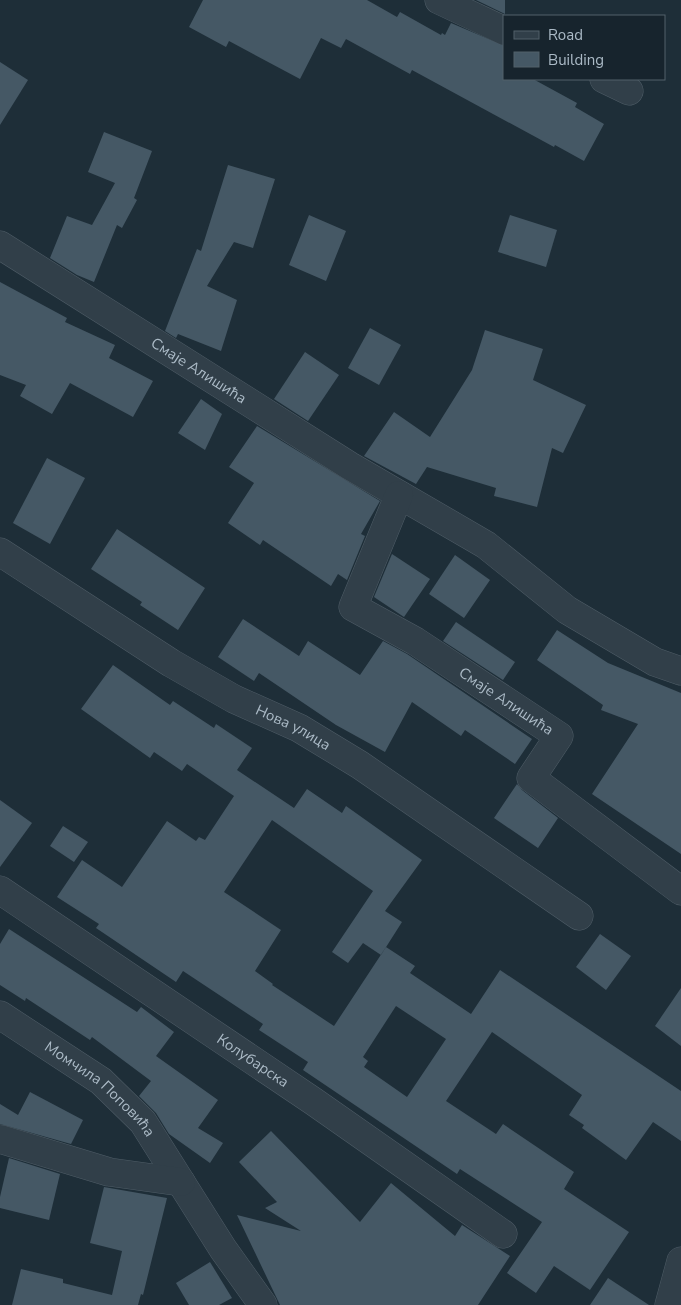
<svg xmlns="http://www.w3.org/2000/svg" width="681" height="1305" viewBox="0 0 681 1305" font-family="'Nunito Sans',sans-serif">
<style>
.building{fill:#455865;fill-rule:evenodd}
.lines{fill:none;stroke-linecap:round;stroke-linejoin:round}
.street-casing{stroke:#4f5d67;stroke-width:29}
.street{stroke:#313f49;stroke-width:28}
.labels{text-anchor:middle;stroke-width:4;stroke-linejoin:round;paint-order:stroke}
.street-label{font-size:15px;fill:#abbac6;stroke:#17242d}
</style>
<rect width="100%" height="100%" fill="#1e2e38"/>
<!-- building -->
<g class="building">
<path d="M 203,0 L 367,0 L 397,17 L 400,12 L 441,35 L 442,33 L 445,35 L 451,23 L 505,46 L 505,79 L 533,79 L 577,103 L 575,107 L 604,124 L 584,161 L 555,145 L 554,147 L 412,70 L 410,74 L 346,39 L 341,48 L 321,38 L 300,79 L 229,41 L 226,47 L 189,27 Z"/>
<path d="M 476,0 L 505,0 L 505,14 Z"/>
<path d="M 0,62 L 28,80 L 0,125 Z"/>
<path d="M 104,132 L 152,151 L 134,198 L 137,200 L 122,228 L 117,225 L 94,282 L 77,275 L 50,258 L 67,216 L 92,225 L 115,183 L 88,172 Z"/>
<path d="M 228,165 L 275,179 L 253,248 L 234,242 L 207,286 L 237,300 L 221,351 L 178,334 L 176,338 L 165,331 L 197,249 L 201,251 Z"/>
<path d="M 309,215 L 346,231 L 326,281 L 289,265 Z"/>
<path d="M 510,215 L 557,230 L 546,267 L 498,252 Z"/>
<path d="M 0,282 L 67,318 L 65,322 L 115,345 L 109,358 L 153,381 L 133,417 L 70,383 L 52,414 L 20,396 L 26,385 L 0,375 Z"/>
<path d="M 370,328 L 401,345 L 379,385 L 348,368 Z"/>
<path d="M 485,330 L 543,349 L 533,380 L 586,405 L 563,453 L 552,448 L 537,507 L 494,496 L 496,488 L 427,467 L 416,484 L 364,456 L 394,412 L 430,437 L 472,370 Z"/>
<path d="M 305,352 L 339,375 L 308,421 L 274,399 Z"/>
<path d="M 201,399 L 222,414 L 205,450 L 178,433 Z"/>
<path d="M 257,426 L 380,501 L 361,534 L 365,536 L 347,580 L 338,574 L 331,586 L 263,540 L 260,545 L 228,523 L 254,483 L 229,467 Z"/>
<path d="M 47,458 L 85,478 L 50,544 L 13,523 Z"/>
<path d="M 117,529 L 205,588 L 178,630 L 140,605 L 142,602 L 91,569 Z"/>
<path d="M 392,554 L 430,579 L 404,617 L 374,597 Z"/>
<path d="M 455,555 L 490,580 L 464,618 L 429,594 Z"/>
<path d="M 243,619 L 299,656 L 308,641 L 360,675 L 383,641 L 407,654 L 532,739 L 515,764 L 465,730 L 461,736 L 412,702 L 385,752 L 336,725 L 259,673 L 254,681 L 218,657 Z"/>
<path d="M 456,622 L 515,662 L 503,680 L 443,641 Z"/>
<path d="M 557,630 L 608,663 L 681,693 L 681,854 L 592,794 L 638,724 L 601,710 L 603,705 L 537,660 Z"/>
<path d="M 113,665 L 170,705 L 173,701 L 214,728 L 216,724 L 252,748 L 237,770 L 294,808 L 307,789 L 342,813 L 346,806 L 422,860 L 385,911 L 402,922 L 381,955 L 363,943 L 348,963 L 332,952 L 373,891 L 272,820 L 224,892 L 281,930 L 255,971 L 273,984 L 272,985 L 334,1026 L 386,947 L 415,966 L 410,973 L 471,1014 L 500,970 L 681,1091 L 681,1141 L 653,1122 L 626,1160 L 582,1128 L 584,1125 L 569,1115 L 582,1095 L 492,1032 L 446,1101 L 496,1134 L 503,1124 L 574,1172 L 564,1189 L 629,1232 L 590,1290 L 554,1266 L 536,1293 L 507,1273 L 542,1222 L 460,1169 L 457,1174 L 303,1070 L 308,1062 L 259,1030 L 263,1024 L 183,971 L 176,982 L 96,928 L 99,924 L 57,897 L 82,860 L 122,887 L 167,821 L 196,841 L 199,837 L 205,840 L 234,796 L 187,764 L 182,771 L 154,752 L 150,758 L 81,709 ZM 396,1006 L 446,1039 L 407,1097 L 364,1067 L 368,1061 L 363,1057 Z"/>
<path d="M 517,784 L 522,790 L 558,818 L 538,848 L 494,818 Z"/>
<path d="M 0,800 L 32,823 L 0,867 Z"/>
<path d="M 63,826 L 88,842 L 74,862 L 50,846 Z"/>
<path d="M 9,929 L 137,1012 L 141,1007 L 174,1032 L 156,1056 L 218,1100 L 198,1128 L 223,1143 L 210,1163 L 169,1134 L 156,1113 L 139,1096 L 151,1081 L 92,1037 L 90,1040 L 26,998 L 25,1001 L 0,985 L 0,944 Z"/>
<path d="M 600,934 L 631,956 L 606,990 L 576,967 Z"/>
<path d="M 681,988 L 681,1046 L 655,1026 Z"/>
<path d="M 30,1092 L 83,1120 L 71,1144 L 0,1124 L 0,1104 L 18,1115 Z"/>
<path d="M 271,1131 L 360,1222 L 391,1183 L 455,1236 L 462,1225 L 510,1256 L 478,1305 L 280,1305 L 237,1215 L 301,1231 L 265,1208 L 277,1202 L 239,1162 Z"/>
<path d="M 9,1158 L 60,1174 L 49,1220 L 0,1208 L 0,1197 Z"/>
<path d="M 104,1187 L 167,1198 L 143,1295 L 141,1294 L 138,1305 L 12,1305 L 21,1269 L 63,1279 L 63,1283 L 112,1295 L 122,1251 L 90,1243 Z"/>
<path d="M 210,1262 L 232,1298 L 219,1305 L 189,1305 L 176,1283 Z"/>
<path d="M 608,1278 L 649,1305 L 590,1305 Z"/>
</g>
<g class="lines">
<!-- street casing -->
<g class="street-casing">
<g id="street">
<path d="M 439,0 L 505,31"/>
<path d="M 604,79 L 629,91"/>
<path id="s1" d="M 0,245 L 350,466 L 486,545 L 567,610 L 655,662 L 681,671"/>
<path id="s2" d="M 399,495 L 353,607 L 415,641 L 559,736 L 531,778 L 681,891"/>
<path id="s3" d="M 0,552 L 171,663 L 234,699 L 299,728 L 360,765 L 579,916"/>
<path id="s4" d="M 0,890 L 313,1101 L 503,1234"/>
<path id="s5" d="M 0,1015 L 101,1081 L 143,1122 L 223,1249 L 263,1305"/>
<path d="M 0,1139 L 109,1172 L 181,1182"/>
<path d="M 669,1305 L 681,1261"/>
</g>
</g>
<!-- street -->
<use href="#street" class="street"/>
</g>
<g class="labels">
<!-- street labels -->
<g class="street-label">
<text dy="5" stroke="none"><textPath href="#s1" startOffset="235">Смаје Алишића</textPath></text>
<text dy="5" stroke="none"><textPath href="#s2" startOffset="301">Смаје Алишића</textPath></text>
<text dy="5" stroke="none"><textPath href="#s3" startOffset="342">Нова улица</textPath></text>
<text dy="5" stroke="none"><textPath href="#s4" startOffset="305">Колубарска</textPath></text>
<text dy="5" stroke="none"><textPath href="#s5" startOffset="125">Момчила Поповића</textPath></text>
</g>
</g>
<!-- legend -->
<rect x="503" y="15" width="162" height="65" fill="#17242d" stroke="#52606a"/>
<rect x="514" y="31" width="25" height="8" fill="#313f49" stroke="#52606a"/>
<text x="548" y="40" font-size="15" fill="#abbac6">Road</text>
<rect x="514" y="52" width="25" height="15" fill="#455865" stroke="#52606a"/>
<text x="548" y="65" font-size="15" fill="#abbac6">Building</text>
</svg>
